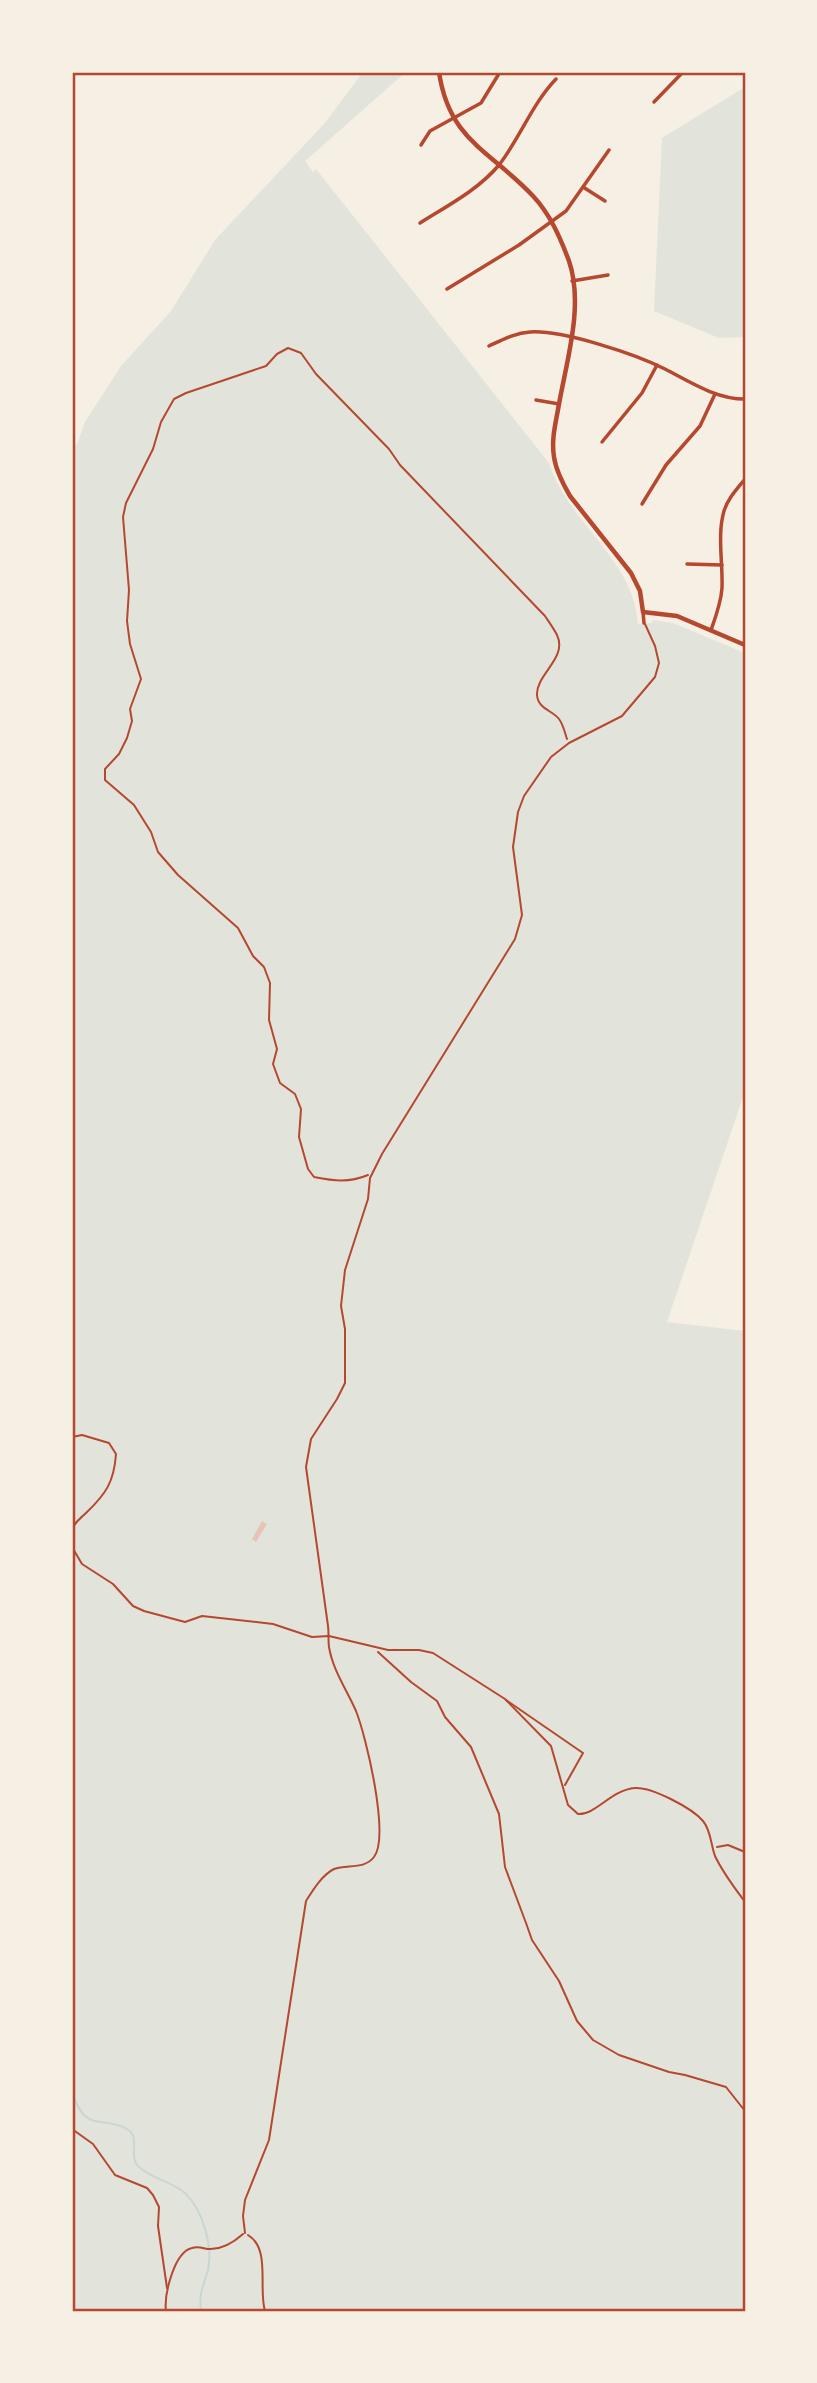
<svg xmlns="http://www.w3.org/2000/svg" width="817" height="2383" viewBox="0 0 817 2383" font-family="'Nunito Sans',sans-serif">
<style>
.green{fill:#e2e4dc}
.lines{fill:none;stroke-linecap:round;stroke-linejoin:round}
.stream{stroke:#c9d6d2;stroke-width:2}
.building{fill:#e6c5b7}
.path{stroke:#b5482f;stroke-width:2}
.service{stroke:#b5482f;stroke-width:2}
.minor{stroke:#b5482f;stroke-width:3.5}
.tertiary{stroke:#b5482f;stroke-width:4.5}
.neatline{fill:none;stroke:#b5482f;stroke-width:2.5}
</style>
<rect width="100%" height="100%" fill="#f6efe4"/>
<!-- green -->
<g class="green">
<path d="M 363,72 L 406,72 L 305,161 L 313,172 L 316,169 L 549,463 C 568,523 634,559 638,624 L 652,623 L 653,620 L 673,623 L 745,653 L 745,1091 L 667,1322 L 745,1331 L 745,2311 L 72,2311 L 72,450 L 78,442 L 85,422 L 121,366 L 171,311 L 215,240 L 324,124 Z"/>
<path d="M 745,87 L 745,337 L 719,338 L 654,311 L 662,138 Z"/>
</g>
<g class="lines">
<!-- stream -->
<path class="stream" d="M 72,2099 L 75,2100 C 88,2132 104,2116 127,2129 C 142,2138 127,2156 139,2167 C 152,2179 174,2182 186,2194 C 203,2211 213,2246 208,2270 C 203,2289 199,2290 201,2311"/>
</g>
<!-- building -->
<path class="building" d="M 262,1521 L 267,1524 L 256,1542 L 252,1539 Z"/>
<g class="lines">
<!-- path -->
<g class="path">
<path d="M 368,1175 C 349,1183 334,1181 314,1177 L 308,1169 L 299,1137 L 301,1109 L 295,1094 L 280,1083 L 273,1064 L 277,1049 L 269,1020 L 270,983 L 264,967 L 253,956 L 238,928 L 178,875 L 158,852 L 151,832 L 134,805 L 105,780 L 105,769 L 119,754 L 127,738 L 132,721 L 130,709 L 141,679 L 130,644 L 127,621 L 129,590 L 123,517 L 126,503 L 153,449 L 161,422 L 174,399 L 186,393 L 266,366 L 277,354 L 288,348 L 301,353 L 316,374 L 389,449 L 400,465 L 545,616 C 549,622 554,629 557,635 C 568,658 536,674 537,695 C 538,709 552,710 559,719 C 563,724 565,733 567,739"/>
<path d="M 378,1652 L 411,1682 L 437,1701 L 445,1717 L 471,1747 L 499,1814 L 505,1867 L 526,1923 L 532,1940 L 559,1981 L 577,2021 L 593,2040 L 619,2055 L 669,2072 L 685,2075 L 726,2087 L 745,2111"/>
<path d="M 717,1847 L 728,1845 L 745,1852"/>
<path d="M 72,2129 L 93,2144 L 115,2175 L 147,2188 L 153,2195 L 159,2207 L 158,2226 L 167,2288"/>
<path d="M 248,2235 C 271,2249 258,2288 265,2311"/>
<path d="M 166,2311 C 164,2295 174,2252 192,2248 C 198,2246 202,2248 208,2249 C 222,2250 233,2243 243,2234"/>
</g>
<!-- service -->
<g class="service">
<path d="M 72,1437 L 82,1435 L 109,1443 L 116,1454 C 114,1482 106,1494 86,1513 C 80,1519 75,1521 72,1530"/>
<path d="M 72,1547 L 82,1564 L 113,1584 L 133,1606 L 144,1611 L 185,1622 L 202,1616 L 273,1624 L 312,1637 L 329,1636 L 388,1650 L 419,1650 L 433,1653 L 505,1699 L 551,1746 L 568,1805 L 578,1814 C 596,1815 611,1790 635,1788 C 652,1787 692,1808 703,1821 C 711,1830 711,1846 715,1856 C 723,1873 734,1887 745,1902"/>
<path d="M 506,1700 L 583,1753 L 565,1785"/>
<path d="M 245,2233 L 243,2216 L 245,2200 L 269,2140 L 306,1901 C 313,1890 322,1875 334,1869 C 347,1864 364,1870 374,1857 C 390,1836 366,1736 356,1711 C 347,1690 333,1671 329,1647 C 328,1640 329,1633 328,1626 L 306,1467 L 311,1439 L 337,1399 L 345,1383 L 345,1329 L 341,1306 L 345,1270 L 368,1199 L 370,1178 L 382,1154 L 515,939 L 522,915 L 513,847 L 518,812 L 524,796 L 551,757 L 569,743 L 622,716 L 655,677 L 659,663 L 655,646 L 645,624"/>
</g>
<!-- minor -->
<g class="minor">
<path d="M 654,102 L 683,72"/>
<path d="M 421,145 L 430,131 L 481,103 L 500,72"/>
<path d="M 583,187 L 605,201"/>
<path d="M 420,223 C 447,206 478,190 499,165 C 520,138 532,104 556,79"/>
<path d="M 572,281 L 608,275"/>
<path d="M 447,289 L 519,245 L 566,211 L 609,150"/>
<path d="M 489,346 C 502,340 515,333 530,332 C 563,330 635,354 665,369 C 690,382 716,399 745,399"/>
<path d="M 536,400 L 559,404"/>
<path d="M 602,442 L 642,393 L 657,365"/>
<path d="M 642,504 L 666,465 L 700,426 L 715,394"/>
<path d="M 687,564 L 722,565"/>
<path d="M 643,612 L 644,623"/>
<path d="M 711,630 C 716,616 721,603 722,588 C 723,563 717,535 724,511 C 728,498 737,489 745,479"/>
</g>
<!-- tertiary -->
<path class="tertiary" d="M 439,72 C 449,141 491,151 533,196 C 550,214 560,237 569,261 C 584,305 567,359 559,404 C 556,422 551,439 554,457 C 556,471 563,484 570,496 L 631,573 L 640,591 L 643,612 L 677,616 L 745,645"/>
</g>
<!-- border -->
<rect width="817" height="2383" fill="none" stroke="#f6efe4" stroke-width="147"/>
<rect x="74" y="74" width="670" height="2236" class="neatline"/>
</svg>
